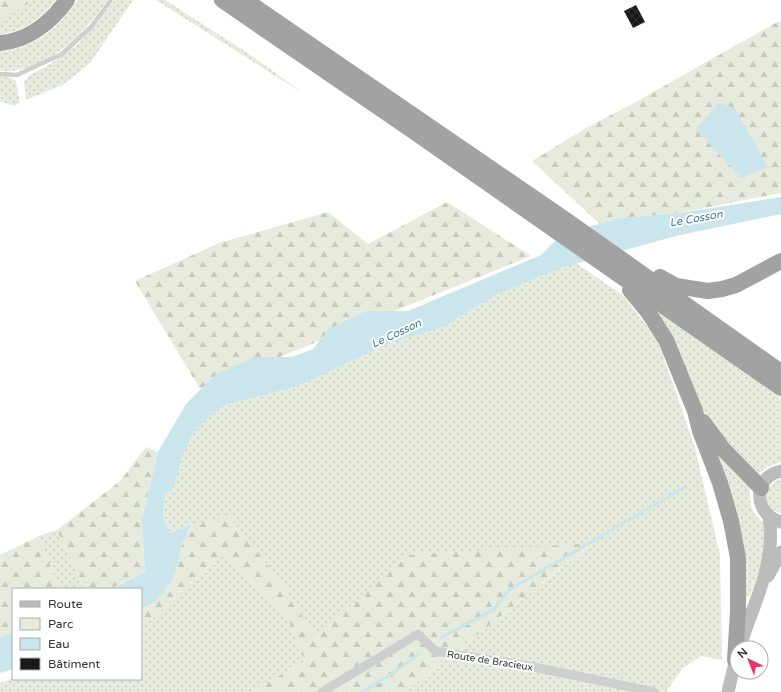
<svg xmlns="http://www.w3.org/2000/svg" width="781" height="692" viewBox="0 0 781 692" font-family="'Varela Round',sans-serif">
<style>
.green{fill:url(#green-dots)}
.forest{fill:url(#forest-firs)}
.water{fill:#cae5eb}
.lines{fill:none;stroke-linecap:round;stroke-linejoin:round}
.stream{stroke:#cae5eb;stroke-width:3}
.building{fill:url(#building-cross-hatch)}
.service{stroke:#cfcfcf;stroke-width:4.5}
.minor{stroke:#cfcfcf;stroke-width:9}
.secondary{stroke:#bcbcbc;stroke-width:13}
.trunk{stroke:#a2a2a2;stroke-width:16}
.labels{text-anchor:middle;stroke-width:4;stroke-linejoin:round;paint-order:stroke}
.street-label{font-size:10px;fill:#323232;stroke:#fff}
.water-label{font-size:11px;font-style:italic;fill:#3c7e8f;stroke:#fff}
</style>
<defs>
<pattern id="green-dots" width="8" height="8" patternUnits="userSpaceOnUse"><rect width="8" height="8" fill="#e7ebdd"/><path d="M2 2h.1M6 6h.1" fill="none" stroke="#c7cabe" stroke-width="1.8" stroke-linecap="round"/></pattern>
<pattern id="forest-firs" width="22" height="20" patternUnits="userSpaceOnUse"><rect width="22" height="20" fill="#e7ebdd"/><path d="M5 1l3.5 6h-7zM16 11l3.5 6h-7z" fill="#c7cabe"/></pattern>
<pattern id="building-cross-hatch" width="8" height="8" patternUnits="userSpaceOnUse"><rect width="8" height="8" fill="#191919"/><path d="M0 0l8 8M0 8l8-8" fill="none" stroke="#323232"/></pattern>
</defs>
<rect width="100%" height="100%" fill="#fff"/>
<!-- green -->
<g class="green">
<path d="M 34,0 L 56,0 C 41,18 24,32 0,34 L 0,19 L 4,19 Z"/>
<path d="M 78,0 L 107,0 C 84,35 45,74 0,71 L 0,51 C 20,51 41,40 56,26 C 64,19 70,9 78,0 Z"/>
<path d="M 115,0 L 133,0 L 90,63 L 64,84 L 26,100 L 24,82 L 29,76 L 52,63 L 78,44 Z"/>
<path d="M 156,0 L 165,0 L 252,56 L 304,94 Z"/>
<path d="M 0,76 L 10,77 L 16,81 L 20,103 L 14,106 L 0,101 Z"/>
<path d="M 576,263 L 624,296 L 658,341 L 695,448 L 720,555 L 722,660 L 701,656 L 683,668 L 667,690 L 669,692 L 405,692 L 592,544 L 406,555 L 316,638 L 286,589 L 191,525 L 170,534 L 163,517 L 165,496 L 174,487 L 182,458 L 193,434 L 211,415 L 226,405 L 298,386 L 393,342 L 444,327 L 496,295 L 564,267 Z"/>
<path d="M 651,304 L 781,398 L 781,462 L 767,467 L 757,476 L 706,417 L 693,395 Z"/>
<path d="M 710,440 L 749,483 L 751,506 L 755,514 L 763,523 L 765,530 L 763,559 L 750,596 L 742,597 Z"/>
<path d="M 781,479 L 781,513 C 761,509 762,484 781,479 Z"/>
<path d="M 57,530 L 84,589 L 59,589 L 39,536 Z"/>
<path d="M 224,552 L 289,621 L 305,662 L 249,692 L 0,692 L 0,683 L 13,678 L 141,679 L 141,624 L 155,617 Z"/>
</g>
<!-- forest -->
<g class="forest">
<path d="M 0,0 L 34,0 L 4,19 L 0,19 Z"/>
<path d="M 781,20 L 781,193 L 680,213 L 620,218 L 600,224 L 532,161 L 586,128 L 634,103 Z"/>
<path d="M 447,202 L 531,256 L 200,389 L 135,281 L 219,243 L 328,212 L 368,244 Z"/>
<path d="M 146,447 L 158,452 L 142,519 L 145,572 L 110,589 L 84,589 L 57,530 L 120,481 Z"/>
<path d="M 229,515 L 286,589 L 316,638 L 406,555 L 593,543 L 405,692 L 249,692 L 305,662 L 289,621 L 224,552 L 155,617 L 141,624 L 141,609 L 155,602 L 177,567 L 182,544 L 191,525 Z"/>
<path d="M 39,536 L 59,589 L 13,589 L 13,632 L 0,637 L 0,555 Z"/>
</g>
<!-- water -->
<g class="water">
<path d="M 718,103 L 734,107 L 768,167 L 741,178 L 696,129 Z"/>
<path d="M 781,197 L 781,214 L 676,236 L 564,267 L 496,295 L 444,327 L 393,342 L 298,386 L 226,405 L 211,415 L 193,434 L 182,458 L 174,487 L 165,496 L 163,517 L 170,533 L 191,525 L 182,544 L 177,567 L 171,582 L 155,602 L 141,609 L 141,589 L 111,589 L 145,572 L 142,519 L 158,452 L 186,404 L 215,375 L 254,357 L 292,357 L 313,349 L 329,329 L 366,311 L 408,311 L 541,255 L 554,242 L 591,226 L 620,218 L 680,213 Z"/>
<path d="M 13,632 L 13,669 L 0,673 L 0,637 Z"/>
</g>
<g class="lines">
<!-- stream -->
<g class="stream">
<path d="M 442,637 L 493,610 L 509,590 L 685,487"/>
<path d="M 362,692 L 390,675 L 419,654"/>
</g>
</g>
<!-- building -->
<path class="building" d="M 636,5 L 645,22 L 633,28 L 624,11 Z"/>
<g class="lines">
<!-- service -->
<path class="service" d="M 0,74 L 17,75 L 62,54 L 91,27 L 111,0"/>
<!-- minor -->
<path class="minor" d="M 322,692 L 418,634 L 435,651 L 539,668 L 654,692"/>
<!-- secondary -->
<g class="secondary">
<path d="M 781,471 C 752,477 753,514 781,522"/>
<path d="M 768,576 L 781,552"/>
<path d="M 740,646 C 753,605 777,561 769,517"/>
<path d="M 728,692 L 737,654"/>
</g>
<!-- trunk -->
<g class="trunk">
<path d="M 222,0 L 410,129 L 781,388"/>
<path d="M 245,0 L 566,220 L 781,372"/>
<path d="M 0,43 C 28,41 51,22 67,0"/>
<path d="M 660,277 L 676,286 L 708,291 L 722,289 L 736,285 L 781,261"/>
<path d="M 630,290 L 648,312 L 666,340 L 695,411 L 700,431 L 720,483 L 731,521 L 738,558 L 738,611 L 735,660"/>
<path d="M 703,422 L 724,450 L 761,488"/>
</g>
</g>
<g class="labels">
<!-- street labels -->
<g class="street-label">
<text transform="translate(490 660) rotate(9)" y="4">Route de Bracieux</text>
</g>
<!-- water labels -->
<g class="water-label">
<text transform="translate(696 218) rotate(-10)" y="4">Le Cosson</text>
<text transform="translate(396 333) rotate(-25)" y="4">Le Cosson</text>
</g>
</g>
<!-- legend -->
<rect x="12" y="588" width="130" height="92" fill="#ffffff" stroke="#adadad"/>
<rect x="20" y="601" width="20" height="6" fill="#bcbcbc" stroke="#adadad"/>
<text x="48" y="608" font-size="12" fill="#323232">Route</text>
<rect x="20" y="618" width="20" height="12" fill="#e7ebdd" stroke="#adadad"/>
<text x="48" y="628" font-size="12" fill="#323232">Parc</text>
<rect x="20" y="638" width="20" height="12" fill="#cae5eb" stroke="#adadad"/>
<text x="48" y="648" font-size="12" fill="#323232">Eau</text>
<rect x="20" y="658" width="20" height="12" fill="#191919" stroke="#adadad"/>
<text x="48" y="668" font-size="12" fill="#323232">Bâtiment</text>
<!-- north arrow -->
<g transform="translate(749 660) rotate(317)"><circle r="19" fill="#ffffff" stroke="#adadad"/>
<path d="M0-3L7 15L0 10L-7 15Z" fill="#e73663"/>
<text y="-6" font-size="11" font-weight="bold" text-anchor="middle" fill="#323232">N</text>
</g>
</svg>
